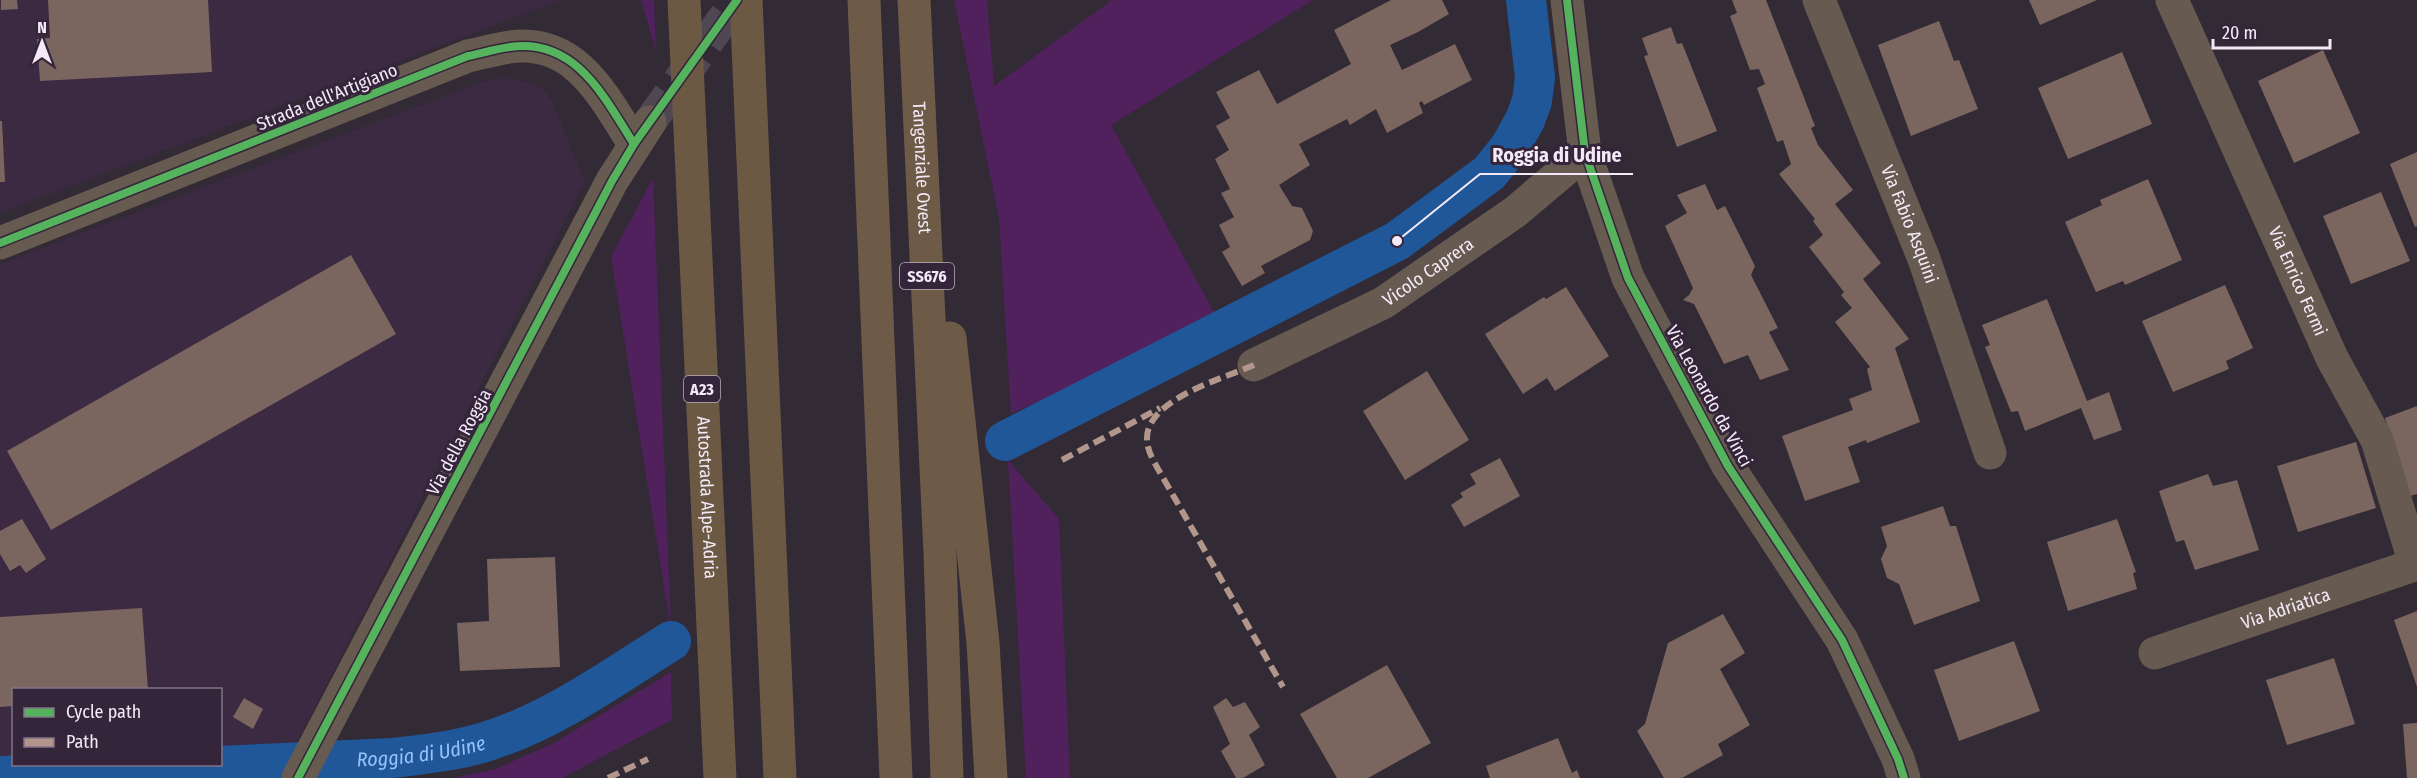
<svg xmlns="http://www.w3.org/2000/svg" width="2417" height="778" viewBox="0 0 2417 778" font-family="'Fira Sans Condensed',sans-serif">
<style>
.built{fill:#3c2942}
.green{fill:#51215e}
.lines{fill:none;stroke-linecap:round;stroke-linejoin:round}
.canal{stroke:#1f5798;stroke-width:40}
.building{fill:#7b665f}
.tertiary-tunnel{stroke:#4f4752;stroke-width:33;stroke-dasharray:33 16;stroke-linecap:butt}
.minor{stroke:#675a50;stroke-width:33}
.tertiary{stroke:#675a50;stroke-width:33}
.trunk{stroke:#6d5b48;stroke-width:33}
.motorway{stroke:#6b5943;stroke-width:33}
.quiet{stroke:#b2968c;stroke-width:6;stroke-dasharray:12 6;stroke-linecap:butt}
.cycleway-casing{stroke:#35253a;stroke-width:11}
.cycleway{stroke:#56b35d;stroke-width:8}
.labels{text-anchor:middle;stroke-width:6;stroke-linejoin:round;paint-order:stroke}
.shield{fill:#35253a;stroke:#bbafbe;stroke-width:1.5}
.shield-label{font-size:16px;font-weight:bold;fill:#f4eaf7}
.street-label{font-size:18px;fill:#f4eaf7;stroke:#35253a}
.water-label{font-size:20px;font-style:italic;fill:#95c3fd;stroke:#35253a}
.leader{fill:none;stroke:#f4eaf7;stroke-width:2}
.callout-dot{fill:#f4eaf7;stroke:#35253a;stroke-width:2}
.callout-label{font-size:20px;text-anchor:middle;font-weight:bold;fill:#f4eaf7;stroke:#35253a;stroke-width:6;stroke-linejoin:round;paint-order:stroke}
</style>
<rect width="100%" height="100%" fill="#322a35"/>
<!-- built -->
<g class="built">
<path d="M 0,0 L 561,0 L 0,213 Z"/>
<path d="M 504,78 L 527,82 L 543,88 L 552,101 L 585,182 L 297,742 L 221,747 L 220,690 L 14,690 L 13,759 L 0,759 L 0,264 L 482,82 Z"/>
</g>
<!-- green -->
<g class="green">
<path d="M 641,0 L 654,0 L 656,51 Z"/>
<path d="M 954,0 L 987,0 L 994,86 L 1112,0 L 1313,0 L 1111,125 L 1218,319 L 1011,414 L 999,218 Z"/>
<path d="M 653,178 L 671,630 L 611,257 Z"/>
<path d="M 1008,460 L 1059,519 L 1070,778 L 1026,778 Z"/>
<path d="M 671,672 L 672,720 L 562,778 L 454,778 L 496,769 L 556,742 Z"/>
</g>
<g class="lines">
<!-- canal -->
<g class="canal">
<path d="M 1005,441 L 1397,241 L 1489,173 L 1510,147 L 1525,120 L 1532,101 L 1535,77 L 1526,0"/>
<path id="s1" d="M 0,776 L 392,758 C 425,754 459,751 491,740 C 556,719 613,677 671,641"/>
</g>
</g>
<!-- building -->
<g class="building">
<path d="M 1,0 L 17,0 L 18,9 L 1,10 Z"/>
<path d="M 48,0 L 208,0 L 212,72 L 40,81 L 37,39 L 50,38 Z"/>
<path d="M 1391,0 L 1442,0 L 1449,14 L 1418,32 L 1390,45 L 1402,70 L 1455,44 L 1472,80 L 1424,105 L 1422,101 L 1419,103 L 1423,113 L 1387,133 L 1376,109 L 1350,125 L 1347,119 L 1299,144 L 1310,165 L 1279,185 L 1292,206 L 1302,208 L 1313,231 L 1310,240 L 1261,266 L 1265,273 L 1242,286 L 1222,252 L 1230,247 L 1219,225 L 1234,217 L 1221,193 L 1230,189 L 1215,159 L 1229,150 L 1216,126 L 1230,118 L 1216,92 L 1259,70 L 1277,104 L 1351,64 L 1334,30 Z"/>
<path d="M 1732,0 L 1766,0 L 1815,126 L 1811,128 L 1818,145 L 1853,190 L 1835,204 L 1881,263 L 1863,279 L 1909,339 L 1895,348 L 1920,422 L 1867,443 L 1866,440 L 1848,447 L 1860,482 L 1805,501 L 1782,436 L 1853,410 L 1849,399 L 1872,390 L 1867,369 L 1870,367 L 1835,322 L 1852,308 L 1841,295 L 1844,292 L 1809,247 L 1823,235 L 1813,221 L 1815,219 L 1779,174 L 1791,164 L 1783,140 L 1777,142 L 1757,88 L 1765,84 L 1759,69 L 1750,70 L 1730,16 L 1737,13 Z"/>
<path d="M 2029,0 L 2097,0 L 2040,25 Z"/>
<path d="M 1939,21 L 1954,61 L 1959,60 L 1978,109 L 1911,136 L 1878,45 Z"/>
<path d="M 1671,27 L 1677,44 L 1682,43 L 1717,131 L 1677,147 L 1644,56 L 1648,55 L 1642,38 Z"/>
<path d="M 2323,50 L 2360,133 L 2294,163 L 2258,81 Z"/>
<path d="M 2122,52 L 2152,124 L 2068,159 L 2038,88 Z"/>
<path d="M 0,121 L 2,121 L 5,182 L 0,182 Z"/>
<path d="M 2417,152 L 2417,226 L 2415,227 L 2390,164 Z"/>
<path d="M 2148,179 L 2182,260 L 2125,285 L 2123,281 L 2096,292 L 2065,222 L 2102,205 L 2100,200 Z"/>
<path d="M 1705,184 L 1717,210 L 1725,206 L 1755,266 L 1751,275 L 1778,328 L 1769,332 L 1789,370 L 1760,380 L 1748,355 L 1724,364 L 1694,304 L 1683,300 L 1689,295 L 1693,288 L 1665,226 L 1687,213 L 1677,195 Z"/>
<path d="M 2381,192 L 2410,261 L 2351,284 L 2323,216 Z"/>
<path d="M 351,255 L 396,334 L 51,530 L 7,451 Z"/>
<path d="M 2225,285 L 2253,348 L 2226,361 L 2229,369 L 2173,392 L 2142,321 Z"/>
<path d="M 1566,287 L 1609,356 L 1555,391 L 1547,378 L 1523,394 L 1485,334 L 1544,297 L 1546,299 Z"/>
<path d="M 2047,299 L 2087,401 L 2109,392 L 2122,430 L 2094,440 L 2081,408 L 2025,431 L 2018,411 L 2011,412 L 1985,347 L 1990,345 L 1982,325 Z"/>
<path d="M 1427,371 L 1469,440 L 1405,480 L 1363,411 Z"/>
<path d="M 2417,406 L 2417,494 L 2410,496 L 2385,418 Z"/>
<path d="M 2356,442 L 2376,508 L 2298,532 L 2277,466 Z"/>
<path d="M 1500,458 L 1520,496 L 1464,527 L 1451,505 L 1463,497 L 1460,493 L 1476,484 L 1470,474 Z"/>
<path d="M 2208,474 L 2213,486 L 2237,480 L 2259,550 L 2195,570 L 2184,540 L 2176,542 L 2159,491 Z"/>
<path d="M 1943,506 L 1950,526 L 1956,526 L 1980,601 L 1914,625 L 1899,584 L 1887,578 L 1881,559 L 1887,546 L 1881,527 Z"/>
<path d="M 22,519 L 46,559 L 26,573 L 20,565 L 10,571 L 0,554 L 0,531 Z"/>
<path d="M 2117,519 L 2136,572 L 2133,573 L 2137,589 L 2068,611 L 2047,542 Z"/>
<path d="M 555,557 L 560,667 L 460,671 L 457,623 L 489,621 L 487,559 Z"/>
<path d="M 142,608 L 148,690 L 14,690 L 14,706 L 0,707 L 0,617 Z"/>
<path d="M 2417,611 L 2417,687 L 2394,620 Z"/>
<path d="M 1723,614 L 1745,653 L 1720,669 L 1750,725 L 1718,744 L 1723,755 L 1682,778 L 1664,778 L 1637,731 L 1645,724 L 1668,643 Z"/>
<path d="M 2014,641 L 2040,711 L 1959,741 L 1934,670 Z"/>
<path d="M 2334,658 L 2355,724 L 2287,745 L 2266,680 Z"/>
<path d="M 1387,665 L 1431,743 L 1368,778 L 1337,778 L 1300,714 Z"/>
<path d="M 244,698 L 263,709 L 253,729 L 233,717 Z"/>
<path d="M 1226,698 L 1233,707 L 1245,702 L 1260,727 L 1249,735 L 1265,765 L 1243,778 L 1236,778 L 1221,751 L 1230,744 L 1213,707 Z"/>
<path d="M 2417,723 L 2417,778 L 2407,778 L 2403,724 Z"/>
<path d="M 1558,738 L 1572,773 L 1577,770 L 1580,778 L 1490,778 L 1486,766 Z"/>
</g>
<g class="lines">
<!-- tertiary-tunnel -->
<path class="tertiary-tunnel" d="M 650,122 L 737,0"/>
<!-- minor -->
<g class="minor">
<path d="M 1567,0 L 1585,153 L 1628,278 L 1728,466 L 1842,640 L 1898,759 L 1904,778"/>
<path id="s2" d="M 1819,0 L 1924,259 L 1990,453"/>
<path id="s3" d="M 2172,0 L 2332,358 L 2377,440 L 2415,564"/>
<path d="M 0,243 L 468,56 C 482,53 496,49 510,47 C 576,38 604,97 634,144"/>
<path id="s4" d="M 1254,365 L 1383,303 L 1515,212 L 1585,153"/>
<path id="s5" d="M 2155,653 L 2417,564"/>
</g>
<!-- tertiary -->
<path class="tertiary" d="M 298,778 L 612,181 L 650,122"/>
<!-- trunk -->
<g class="trunk">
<path d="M 864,0 L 896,778"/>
<path id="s6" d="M 914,0 L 940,553 L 947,778"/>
<path d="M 950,338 L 983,643 L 991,778"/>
</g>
<!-- motorway -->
<g class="motorway">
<path id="s7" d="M 684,0 L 720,778"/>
<path d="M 746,0 L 780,778"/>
</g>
<!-- quiet -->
<g class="quiet">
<path d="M 1254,365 C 1225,378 1146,399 1147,439 C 1147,450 1153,460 1158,469 L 1283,687"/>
<path d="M 1062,460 L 1160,408"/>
<path d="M 608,778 L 648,759"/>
</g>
<!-- cycleway casing -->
<g class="cycleway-casing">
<g id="cycleway">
<path d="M 1567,0 L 1585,153 L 1628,278 L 1728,466 L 1842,640 L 1898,759 L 1904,778"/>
<path d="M 0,243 L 468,56 C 482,53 496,49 510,47 C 576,38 604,97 634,144"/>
<path d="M 298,778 L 612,181 L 634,144 L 737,0"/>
</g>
</g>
<!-- cycleway -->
<use href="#cycleway" class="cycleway"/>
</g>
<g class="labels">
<!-- shield labels -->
<g class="shield">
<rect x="900" y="263" width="54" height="26" rx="4.5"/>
<rect x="684" y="376" width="36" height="26" rx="4.5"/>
</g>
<g class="shield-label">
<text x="927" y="282">SS676</text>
<text x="702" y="395">A23</text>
</g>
<!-- street labels -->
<g class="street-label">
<text transform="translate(327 97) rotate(-22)" y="6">Strada dell'Artigiano</text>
<text dy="6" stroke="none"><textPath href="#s6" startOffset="168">Tangenziale Ovest</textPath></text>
<text dy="6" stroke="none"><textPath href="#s2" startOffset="242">Via Fabio Asquini</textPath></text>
<text dy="6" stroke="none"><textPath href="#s4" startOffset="198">Vicolo Caprera</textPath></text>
<text dy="6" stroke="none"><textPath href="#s3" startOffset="308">Via Enrico Fermi</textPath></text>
<text transform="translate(1709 396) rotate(61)" y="6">Via Leonardo da Vinci</text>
<text transform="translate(459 442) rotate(-62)" y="6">Via della Roggia</text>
<text dy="6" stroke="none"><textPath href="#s7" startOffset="498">Autostrada Alpe-Adria</textPath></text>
<text dy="6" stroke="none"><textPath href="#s5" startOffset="138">Via Adriatica</textPath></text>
</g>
<!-- water labels -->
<g class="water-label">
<text dy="7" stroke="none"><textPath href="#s1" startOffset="422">Roggia di Udine</textPath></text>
</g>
</g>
<!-- callouts -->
<path class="leader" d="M1397 241L1480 174H1633"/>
<circle class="callout-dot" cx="1397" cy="241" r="6"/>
<g class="callout-label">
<text x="1557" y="162">Roggia di Udine</text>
</g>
<!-- legend -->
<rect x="12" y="688" width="210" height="78" fill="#35253a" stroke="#817486" stroke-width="1.5"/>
<rect x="24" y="708" width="30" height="9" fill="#56b35d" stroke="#817486" stroke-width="1.5"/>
<text x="66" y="718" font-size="18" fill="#f4eaf7">Cycle path</text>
<rect x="24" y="738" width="30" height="9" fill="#b2968c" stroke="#817486" stroke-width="1.5"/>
<text x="66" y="748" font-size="18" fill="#f4eaf7">Path</text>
<!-- north arrow -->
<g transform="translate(42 42)" stroke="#35253a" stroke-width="4.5" paint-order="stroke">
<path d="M0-4.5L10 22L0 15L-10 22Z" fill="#f4eaf7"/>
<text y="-9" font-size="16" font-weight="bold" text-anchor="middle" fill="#f4eaf7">N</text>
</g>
<!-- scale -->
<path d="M2213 39v9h117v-9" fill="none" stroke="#f4eaf7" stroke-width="3"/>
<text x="2222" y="39" font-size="18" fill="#f4eaf7" stroke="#35253a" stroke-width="4.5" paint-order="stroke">20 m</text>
</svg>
